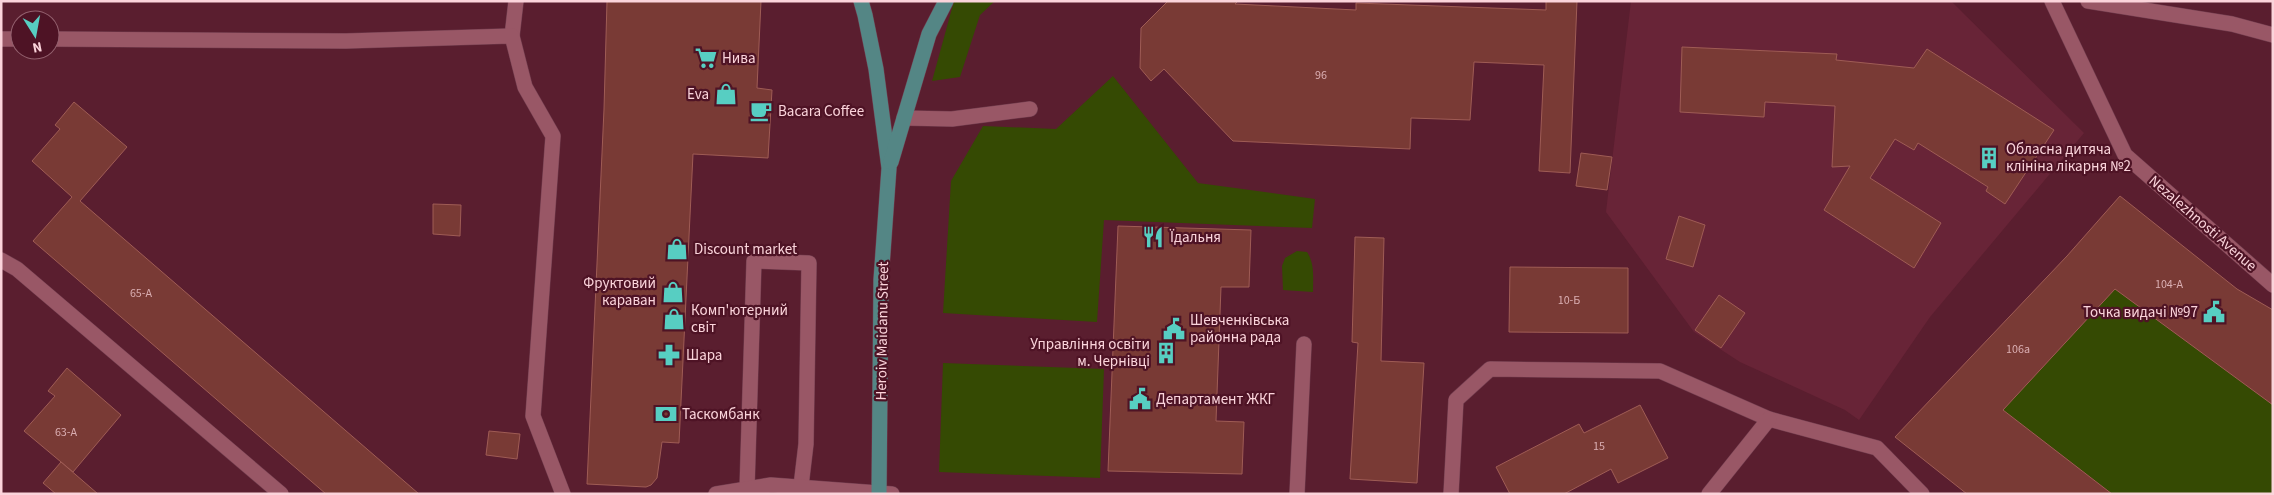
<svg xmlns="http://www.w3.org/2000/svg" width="2274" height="495" viewBox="0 0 2274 495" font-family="'Source Sans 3',sans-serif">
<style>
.built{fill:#682437}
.green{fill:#354a03}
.building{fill:#793a35;stroke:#9f5c55}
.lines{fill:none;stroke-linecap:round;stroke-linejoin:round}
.minor-casing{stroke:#713d4e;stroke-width:16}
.major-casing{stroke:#713d4e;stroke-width:16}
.minor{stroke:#995766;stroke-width:15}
.major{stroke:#548685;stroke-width:15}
.labels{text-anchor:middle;stroke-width:4.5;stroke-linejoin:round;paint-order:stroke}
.number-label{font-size:12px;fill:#daaeb2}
.poi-label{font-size:15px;fill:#fbd4db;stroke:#4e1325;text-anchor:start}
.street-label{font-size:15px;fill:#fbd4db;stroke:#4e1325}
</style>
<rect width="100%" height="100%" fill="#5a1e2f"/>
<!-- built -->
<path class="built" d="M 1631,1 L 1951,1 L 2084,133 L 1930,317 L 1859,420 L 1845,410 L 1740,362 L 1694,332 L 1606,212 Z"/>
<!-- green -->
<g class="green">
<path d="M 954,1 L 995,1 L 980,15 L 960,77 L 932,81 Z"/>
<path d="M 1113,76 L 1198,183 L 1315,199 L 1312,228 L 1104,220 L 1097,322 L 943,313 L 951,181 L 983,126 L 1056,129 Z"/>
<path d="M 1297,251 L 1307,252 C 1315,264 1313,278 1313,292 L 1283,290 L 1282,266 L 1285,258 Z"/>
<path d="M 2115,289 L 2273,405 L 2273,494 L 2112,494 L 2003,410 Z"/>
<path d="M 943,363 L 1104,369 L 1100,478 L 939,472 Z"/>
</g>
<!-- building -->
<g class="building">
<path d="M 607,1 L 761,1 L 757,88 L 772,90 L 768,158 L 693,154 L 679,443 L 662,442 L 657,478 L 651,485 L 646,487 L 587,484 L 604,109 Z"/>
<path d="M 1168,1 L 1238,1 L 1235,4 L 1356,10 L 1356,3 L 1546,10 L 1546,1 L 1577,1 L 1570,173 L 1539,171 L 1544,65 L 1474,62 L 1470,120 L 1411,118 L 1410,149 L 1233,141 L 1164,69 L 1151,81 L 1140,68 L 1141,28 Z"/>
<path d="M 1682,47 L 1837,54 L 1836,60 L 1914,68 L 1927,49 L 2054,130 L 2005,204 L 1986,191 L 1988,187 L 1918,143 L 1914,150 L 1895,139 L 1870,178 L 1941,223 L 1914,268 L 1824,210 L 1850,166 L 1832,167 L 1835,106 L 1765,102 L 1764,117 L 1680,112 Z"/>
<path d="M 74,102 L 127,147 L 80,201 L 419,494 L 326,494 L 33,241 L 72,197 L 32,161 L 60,129 L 55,125 Z"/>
<path d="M 1581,153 L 1612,157 L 1607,190 L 1576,186 Z"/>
<path d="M 2120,196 L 2237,289 L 2273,310 L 2273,405 L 2115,289 L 2003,410 L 2112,494 L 1967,494 L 1895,437 L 2067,256 Z"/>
<path d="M 433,204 L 461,205 L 460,236 L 433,234 Z"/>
<path d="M 1679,216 L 1705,225 L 1693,267 L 1666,259 Z"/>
<path d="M 1118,226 L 1251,230 L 1249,287 L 1221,287 L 1216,421 L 1244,422 L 1242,474 L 1108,471 Z"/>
<path d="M 1355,237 L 1384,238 L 1381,361 L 1424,363 L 1417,483 L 1350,479 L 1358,343 L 1352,342 Z"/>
<path d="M 1510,267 L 1628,268 L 1628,333 L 1509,332 Z"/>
<path d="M 1719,295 L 1745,313 L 1721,348 L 1695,330 Z"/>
<path d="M 67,368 L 121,415 L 73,472 L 24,431 L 55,396 L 48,391 Z"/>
<path d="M 1640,405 L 1668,458 L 1618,483 L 1611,469 L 1564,494 L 1510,494 L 1496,467 L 1579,424 L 1584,433 Z"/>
<path d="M 489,431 L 520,434 L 517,459 L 486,455 Z"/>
<path d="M 61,462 L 98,494 L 56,494 L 43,483 Z"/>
</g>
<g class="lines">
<!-- minor casing -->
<g class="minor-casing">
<g id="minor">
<path d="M 2052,1 L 2125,155 L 2273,285"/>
<path d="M 2088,1 L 2232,24 L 2273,35"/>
<path d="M 512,36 L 516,1"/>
<path d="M 1,39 L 20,39"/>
<path d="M 50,39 L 346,41 L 512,36 L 525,87 L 553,136 L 533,416 L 563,494"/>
<path d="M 904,118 L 952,119 L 1030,109"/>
<path d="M 1,260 L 17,269 L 281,494"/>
<path d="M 747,489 L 754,261 L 809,263 L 806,444 L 801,486"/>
<path d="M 716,494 L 771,485 L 892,494"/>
<path d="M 1297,494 L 1304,344"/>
<path d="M 1451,494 L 1456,400 L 1490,369 L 1660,371 L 1769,419 L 1877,448 L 1922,494"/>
<path d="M 1709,494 L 1769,419"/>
</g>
</g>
<!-- major casing -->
<g class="major-casing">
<g id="major">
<path d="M 861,1 L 865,15 L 876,69 L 889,168 L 881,280 L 879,494"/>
<path d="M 891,162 L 929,34 L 946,1"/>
</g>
</g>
<!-- minor -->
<use href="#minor" class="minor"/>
<!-- major -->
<use href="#major" class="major"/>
</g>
<!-- icons -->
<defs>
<g id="supermarket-bare" transform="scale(1.725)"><path d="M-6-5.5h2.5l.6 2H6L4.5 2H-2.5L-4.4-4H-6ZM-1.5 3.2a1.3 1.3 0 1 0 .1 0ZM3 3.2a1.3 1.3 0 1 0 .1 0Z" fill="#57cec2" stroke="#4e1325" stroke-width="2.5" paint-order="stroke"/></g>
<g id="shop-bare" transform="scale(1.725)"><path d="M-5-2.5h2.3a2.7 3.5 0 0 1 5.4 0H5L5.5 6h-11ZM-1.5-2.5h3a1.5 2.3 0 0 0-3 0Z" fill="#57cec2" stroke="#4e1325" stroke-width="2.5" paint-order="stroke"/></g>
<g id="cafe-bare" transform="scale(1.725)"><path d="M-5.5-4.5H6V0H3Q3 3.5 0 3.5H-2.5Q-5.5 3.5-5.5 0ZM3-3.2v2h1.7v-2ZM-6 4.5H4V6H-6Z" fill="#57cec2" stroke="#4e1325" stroke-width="2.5" paint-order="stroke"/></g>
<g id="building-bare" transform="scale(1.725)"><path d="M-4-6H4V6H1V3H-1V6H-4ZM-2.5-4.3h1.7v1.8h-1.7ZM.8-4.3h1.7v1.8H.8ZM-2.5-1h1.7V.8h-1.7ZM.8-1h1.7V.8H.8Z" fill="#57cec2" stroke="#4e1325" stroke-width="2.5" paint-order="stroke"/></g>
<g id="restaurant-bare" transform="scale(1.725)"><path d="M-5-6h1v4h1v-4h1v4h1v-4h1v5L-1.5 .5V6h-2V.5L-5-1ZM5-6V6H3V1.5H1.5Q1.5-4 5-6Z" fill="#57cec2" stroke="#4e1325" stroke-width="2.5" paint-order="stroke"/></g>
<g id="civic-bare" transform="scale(1.725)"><path d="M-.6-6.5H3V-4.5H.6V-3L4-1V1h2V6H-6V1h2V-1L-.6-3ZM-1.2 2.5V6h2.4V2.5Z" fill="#57cec2" stroke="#4e1325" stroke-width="2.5" paint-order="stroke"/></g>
<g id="pharmacy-bare" transform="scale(1.725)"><path d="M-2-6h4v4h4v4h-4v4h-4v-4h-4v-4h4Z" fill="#57cec2" stroke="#4e1325" stroke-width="2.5" paint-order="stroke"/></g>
<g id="bank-bare" transform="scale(1.725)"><path d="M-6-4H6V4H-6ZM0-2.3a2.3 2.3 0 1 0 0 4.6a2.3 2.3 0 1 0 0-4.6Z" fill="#57cec2" stroke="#4e1325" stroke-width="2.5" paint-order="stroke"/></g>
</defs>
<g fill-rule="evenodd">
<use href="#supermarket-bare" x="706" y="58"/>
<use href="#shop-bare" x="726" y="94"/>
<use href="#cafe-bare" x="761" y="111"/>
<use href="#building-bare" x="1989" y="158"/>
<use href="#restaurant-bare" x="1153" y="237"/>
<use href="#shop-bare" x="677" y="249"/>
<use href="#shop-bare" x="673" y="292"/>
<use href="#civic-bare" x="2214" y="312"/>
<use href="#shop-bare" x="674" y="319"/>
<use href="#civic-bare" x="1174" y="329"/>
<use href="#building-bare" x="1166" y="353"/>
<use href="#pharmacy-bare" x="669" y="355"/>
<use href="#civic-bare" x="1140" y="399"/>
<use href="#bank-bare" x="666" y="414"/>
</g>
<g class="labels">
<!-- number labels -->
<g class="number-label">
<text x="1321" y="79">96</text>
<text x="2169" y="288">104-А</text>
<text x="141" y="297">65-А</text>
<text x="1569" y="304">10-Б</text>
<text x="2018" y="353">106а</text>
<text x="66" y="436">63-А</text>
<text x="1599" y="450">15</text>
</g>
<!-- poi labels -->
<g class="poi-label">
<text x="722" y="63">Нива</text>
<text x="709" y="99" text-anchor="end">Eva</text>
<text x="778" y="116">Bacara Coffee</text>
<text x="2006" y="154">Обласна дитяча<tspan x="2006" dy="17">клініна лікарня №2</tspan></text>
<text x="1170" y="242">Їдальня</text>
<text x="694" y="254">Discount market</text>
<text x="656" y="288" text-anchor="end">Фруктовий<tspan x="656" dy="17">караван</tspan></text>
<text x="691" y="315">Комп'ютерний<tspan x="691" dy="17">світ</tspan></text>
<text x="2198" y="317" text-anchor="end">Точка видачі №97</text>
<text x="1190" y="325">Шевченківська<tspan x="1190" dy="17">районна рада</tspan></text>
<text x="1150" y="349" text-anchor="end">Управління освіти<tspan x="1150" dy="17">м. Чернівці</tspan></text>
<text x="686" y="360">Шара</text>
<text x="1156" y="404">Департамент ЖКГ</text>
<text x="682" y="419">Таскомбанк</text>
</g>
<!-- street labels -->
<g class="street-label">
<text transform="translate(2203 223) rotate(41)" y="5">Nezalezhnosti Avenue</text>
<text transform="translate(882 331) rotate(-89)" y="5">Heroiv Maidanu Street</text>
</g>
</g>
<!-- border -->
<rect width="2274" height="495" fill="none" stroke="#fbd4db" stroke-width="5"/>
<!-- north arrow -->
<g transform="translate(35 35) rotate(169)"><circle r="24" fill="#4e1325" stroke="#93606e"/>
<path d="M0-4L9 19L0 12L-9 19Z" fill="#57cec2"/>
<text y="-8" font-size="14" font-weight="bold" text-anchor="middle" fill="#fbd4db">N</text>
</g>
</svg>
